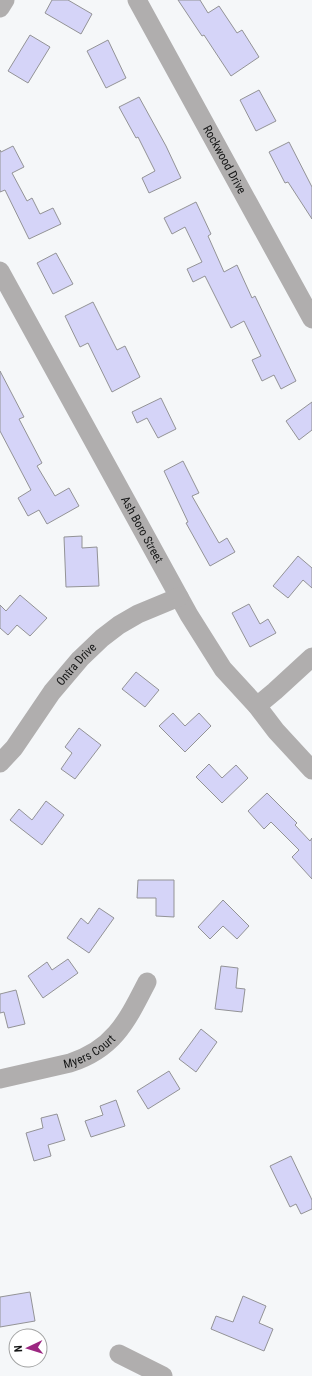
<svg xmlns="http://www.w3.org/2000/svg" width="312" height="1376" viewBox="0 0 312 1376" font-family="'Roboto Condensed',sans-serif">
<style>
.building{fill:#d5d4f8;stroke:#939396}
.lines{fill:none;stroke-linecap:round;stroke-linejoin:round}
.minor{stroke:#b0aeae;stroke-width:19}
.labels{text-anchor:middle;stroke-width:3.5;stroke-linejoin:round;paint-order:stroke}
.street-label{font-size:12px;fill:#151616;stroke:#fff}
</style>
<rect width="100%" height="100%" fill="#f5f7f9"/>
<!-- building -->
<g class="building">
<path d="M 52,0 L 68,0 L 92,14 L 81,34 L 45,13 Z"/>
<path d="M 178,0 L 200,0 L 208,13 L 219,6 L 237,33 L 242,30 L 259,57 L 231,76 L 204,35 L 202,36 Z"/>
<path d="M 30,35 L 50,47 L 28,83 L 8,71 Z"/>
<path d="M 108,40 L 126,78 L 106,88 L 87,51 Z"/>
<path d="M 259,90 L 276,121 L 256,131 L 240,100 Z"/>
<path d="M 139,97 L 166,146 L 181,178 L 149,193 L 142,178 L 155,171 L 138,137 L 136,138 L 119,107 Z"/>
<path d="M 289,142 L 312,187 L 312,219 L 288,182 L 285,183 L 269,152 Z"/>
<path d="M 13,146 L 24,167 L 12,173 L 27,201 L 32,198 L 40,214 L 53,208 L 61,224 L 29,239 L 5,190 L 0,192 L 0,150 L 1,152 Z"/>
<path d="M 196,202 L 211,234 L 208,236 L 224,272 L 237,265 L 252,298 L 255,296 L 296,381 L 281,389 L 274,375 L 262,381 L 252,360 L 261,356 L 244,321 L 231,328 L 205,276 L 193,282 L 187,269 L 202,262 L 185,227 L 172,234 L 164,218 Z"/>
<path d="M 56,253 L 73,284 L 53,294 L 37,263 Z"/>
<path d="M 93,302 L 117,350 L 125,346 L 140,377 L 112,392 L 88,343 L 80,347 L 65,316 Z"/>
<path d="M 0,371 L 24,417 L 19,419 L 42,463 L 37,466 L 55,496 L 69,488 L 79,506 L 47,524 L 39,510 L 28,516 L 18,498 L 31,490 L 0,431 Z"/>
<path d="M 161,398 L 176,429 L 158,438 L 147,418 L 137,423 L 132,412 Z"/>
<path d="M 312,402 L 312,430 L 299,440 L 286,421 Z"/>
<path d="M 183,461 L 199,493 L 192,496 L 219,543 L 227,538 L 235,552 L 210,566 L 186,523 L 188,522 L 164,471 Z"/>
<path d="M 82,536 L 82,548 L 97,547 L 99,586 L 66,587 L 64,537 Z"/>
<path d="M 298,556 L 312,568 L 312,588 L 303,580 L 288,598 L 273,586 Z"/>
<path d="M 20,595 L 47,618 L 30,636 L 17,625 L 8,635 L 0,628 L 0,605 L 6,611 Z"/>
<path d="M 249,604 L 260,624 L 268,619 L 276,633 L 250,647 L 232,613 Z"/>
<path d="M 136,672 L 159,690 L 145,707 L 122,689 Z"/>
<path d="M 173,713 L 185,726 L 199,713 L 211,726 L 185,752 L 159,726 Z"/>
<path d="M 79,728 L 101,745 L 75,779 L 61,769 L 72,753 L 65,747 Z"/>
<path d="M 209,764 L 222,778 L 236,765 L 248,778 L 222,803 L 196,777 Z"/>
<path d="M 267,793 L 297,823 L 295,825 L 310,841 L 312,838 L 312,879 L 292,857 L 299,850 L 271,822 L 264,829 L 248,811 Z"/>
<path d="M 46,801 L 64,815 L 42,845 L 10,820 L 19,809 L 32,820 Z"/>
<path d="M 138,880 L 174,880 L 174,917 L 156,916 L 156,898 L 137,898 Z"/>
<path d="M 223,900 L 249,926 L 237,939 L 223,926 L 210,939 L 198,927 Z"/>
<path d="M 99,908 L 114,918 L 89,953 L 67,938 L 81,918 L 88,924 Z"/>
<path d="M 68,959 L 78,973 L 43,998 L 28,976 L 47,962 L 52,970 Z"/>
<path d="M 221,966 L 238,968 L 236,988 L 245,989 L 242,1012 L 215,1009 Z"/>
<path d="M 16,990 L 25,1024 L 8,1028 L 4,1012 L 0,1013 L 0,994 Z"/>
<path d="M 201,1029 L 217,1042 L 196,1072 L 179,1059 Z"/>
<path d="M 169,1071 L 180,1089 L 148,1109 L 137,1091 Z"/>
<path d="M 116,1100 L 125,1126 L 91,1137 L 85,1121 L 103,1115 L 100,1106 Z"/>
<path d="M 57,1114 L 65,1140 L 48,1145 L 51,1156 L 34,1161 L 26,1133 L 43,1128 L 41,1118 Z"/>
<path d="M 291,1156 L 312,1200 L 312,1209 L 301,1214 L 296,1204 L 290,1207 L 270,1166 Z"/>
<path d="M 30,1292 L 35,1321 L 0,1327 L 0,1297 Z"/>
<path d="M 243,1296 L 266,1306 L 259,1323 L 273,1329 L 264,1351 L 211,1329 L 216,1316 L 233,1322 Z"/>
</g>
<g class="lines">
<!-- minor -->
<g class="minor">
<path id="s1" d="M 137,0 L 312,319"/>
<path d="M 0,8 L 5,0"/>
<path id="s2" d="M 0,271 L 189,615 L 223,669 L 257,706 L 276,731 L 312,770"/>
<path d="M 257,706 L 275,691 L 312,657"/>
<path id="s3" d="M 0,763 L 14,748 L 52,692 L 80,659 L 102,638 L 119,625 L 138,614 L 179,597"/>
<path id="s4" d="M 0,1079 L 70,1063 C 114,1049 127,1021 147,982"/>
<path d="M 119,1354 L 163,1376"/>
</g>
</g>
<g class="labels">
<!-- street labels -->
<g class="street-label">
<text dy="4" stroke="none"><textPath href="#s1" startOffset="182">Rockwood Drive</textPath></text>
<text dy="4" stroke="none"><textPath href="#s2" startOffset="295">Ash Boro Street</textPath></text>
<text dy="4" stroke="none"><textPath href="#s3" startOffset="125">Ontra Drive</textPath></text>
<text dy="4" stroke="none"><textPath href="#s4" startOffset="94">Myers Court</textPath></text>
</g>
</g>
<!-- north arrow -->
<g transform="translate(28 1348) rotate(266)"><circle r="19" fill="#ffffff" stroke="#a1a2a2"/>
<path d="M0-3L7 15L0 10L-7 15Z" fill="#9c2781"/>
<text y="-6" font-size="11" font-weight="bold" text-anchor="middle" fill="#151616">N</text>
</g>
</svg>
